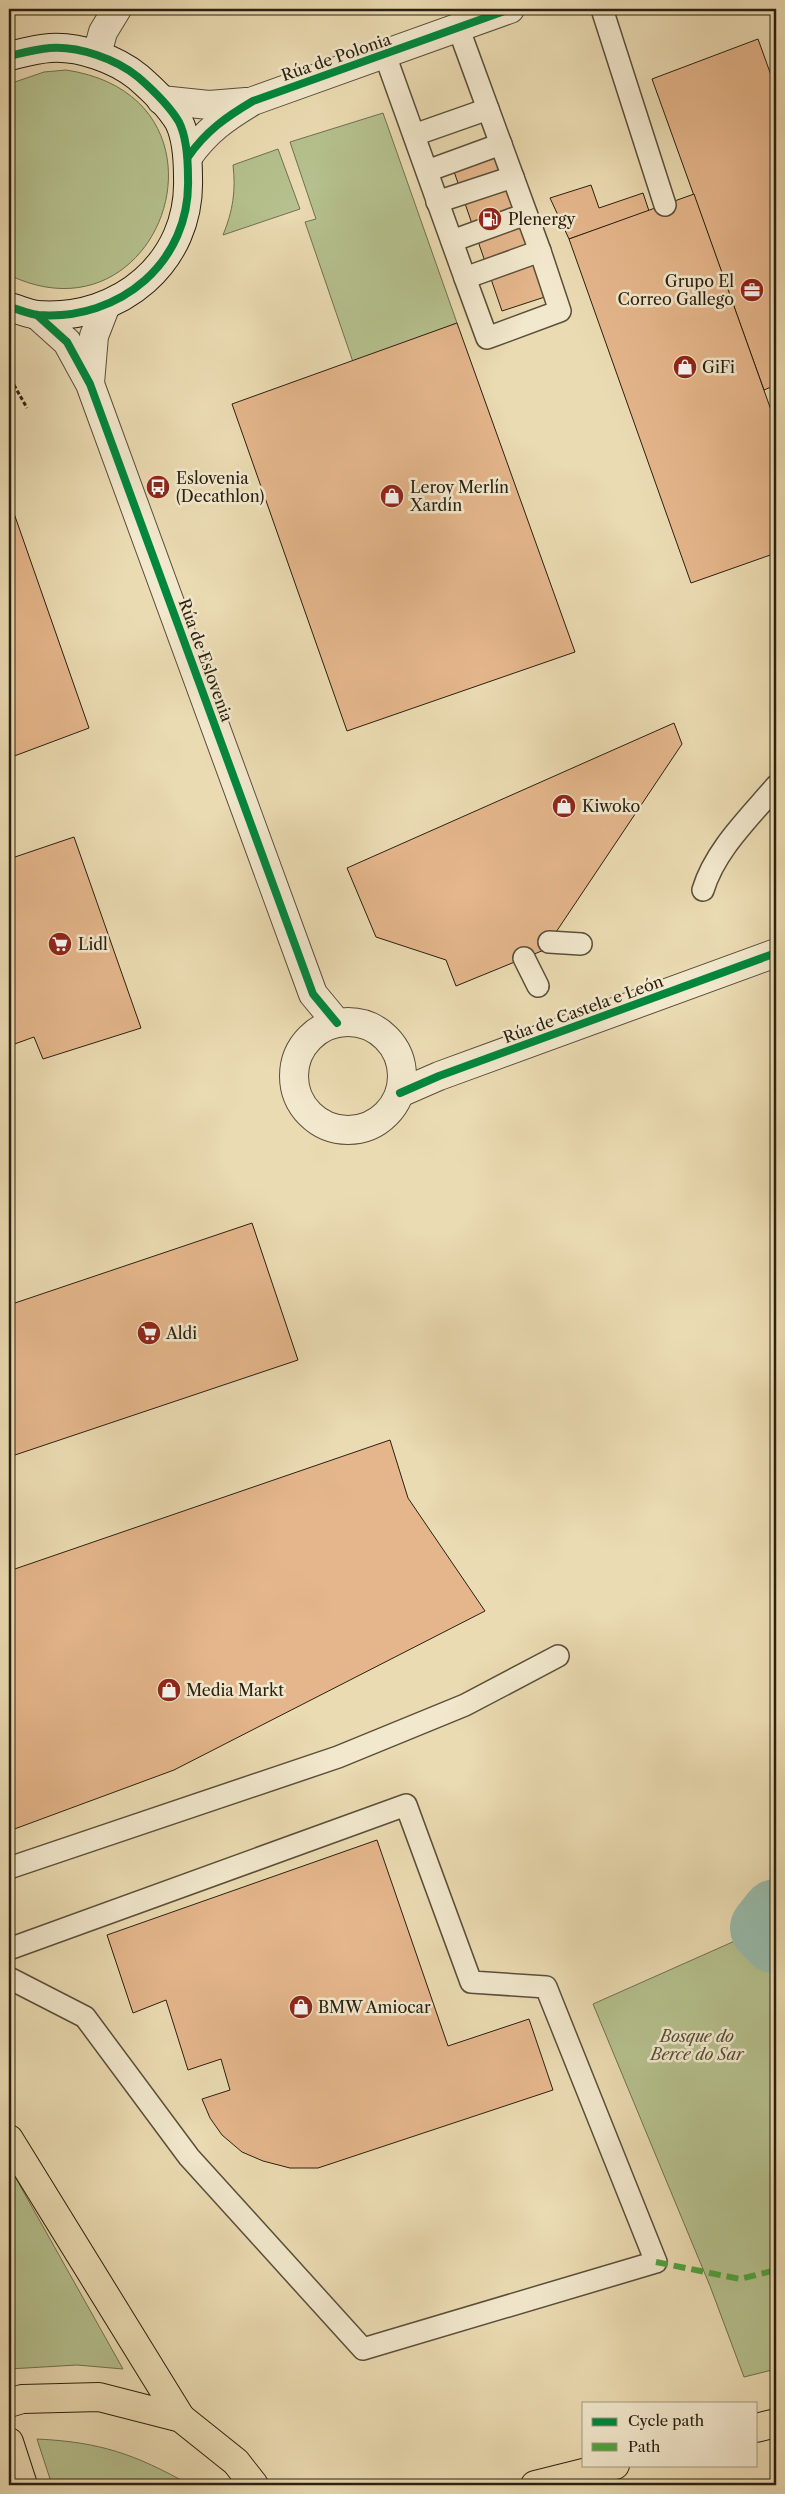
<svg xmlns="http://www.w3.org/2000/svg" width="785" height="2494" viewBox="0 0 785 2494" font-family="'Libre Caslon Text',serif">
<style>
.green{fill:#b5c18e;stroke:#707050}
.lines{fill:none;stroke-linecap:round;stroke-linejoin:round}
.river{stroke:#98bbab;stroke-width:70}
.building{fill:#e5b68b;stroke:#2a2012}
.lane-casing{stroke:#5a4f3a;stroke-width:24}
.street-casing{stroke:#5a4f3a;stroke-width:30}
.secondary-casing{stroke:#2a2012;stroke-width:30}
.highway-casing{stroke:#2a2012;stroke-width:30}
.path{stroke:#2a2012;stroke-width:3;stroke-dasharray:4 2.5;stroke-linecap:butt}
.lane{stroke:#f2e8cd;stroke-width:21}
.street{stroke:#f2e8cd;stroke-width:28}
.secondary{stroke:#f2e8cd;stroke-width:28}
.highway{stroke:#ebdbb2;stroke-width:28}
.quiet{stroke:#51a23f;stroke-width:6;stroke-dasharray:12 6;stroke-linecap:butt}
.cycleway-casing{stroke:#f2e8cd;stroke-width:11}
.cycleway{stroke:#00873e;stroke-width:8}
.labels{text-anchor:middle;stroke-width:5;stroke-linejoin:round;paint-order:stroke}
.street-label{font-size:16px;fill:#2a2012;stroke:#f2e8cd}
.poi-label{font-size:16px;fill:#2a2012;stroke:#f2e8cd;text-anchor:start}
.park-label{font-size:16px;font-style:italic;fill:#545037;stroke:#f2e8cd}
</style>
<rect width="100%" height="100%" fill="#ebdbb2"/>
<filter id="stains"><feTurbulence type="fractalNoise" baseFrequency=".004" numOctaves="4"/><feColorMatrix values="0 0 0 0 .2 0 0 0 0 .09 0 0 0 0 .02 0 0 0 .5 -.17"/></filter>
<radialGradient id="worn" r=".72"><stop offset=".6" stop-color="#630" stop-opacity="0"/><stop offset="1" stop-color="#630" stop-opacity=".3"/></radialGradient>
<!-- green -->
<g class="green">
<path d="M 66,70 C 247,97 163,349 9,275 L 9,84 L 44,72 Z"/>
<path d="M 383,113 L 457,323 L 353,362 L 305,222 L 316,219 L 290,142 Z"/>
<path d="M 278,149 L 300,209 L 223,235 C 233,211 236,190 233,165 Z"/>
<path d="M 776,1914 L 776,2369 L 744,2377 L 710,2286 L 593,2004 L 764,1928 Z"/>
<path d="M 9,2166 L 123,2369 L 77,2365 L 9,2369 Z"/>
<path d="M 37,2439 C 100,2442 135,2454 190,2485 L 52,2485 Z"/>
</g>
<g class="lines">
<!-- river -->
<path class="river" d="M 776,1914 L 765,1928 L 776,1939"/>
</g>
<!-- building -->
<g class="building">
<path d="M 758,39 L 776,89 L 776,385 L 764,390 L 652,79 Z"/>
<path d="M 503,136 L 557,293 L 502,311 L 448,154 Z"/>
<path d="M 591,185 L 599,208 L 643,193 L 649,211 L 569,239 L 550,198 Z"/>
<path d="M 694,194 L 776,424 L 776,553 L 691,583 L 569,239 Z"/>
<path d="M 457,323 L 575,652 L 347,731 L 232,404 Z"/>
<path d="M 9,499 L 89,728 L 9,758 Z"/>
<path d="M 674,723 L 682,744 L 544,950 L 456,986 L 446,960 L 376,937 L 347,868 Z"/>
<path d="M 74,837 L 141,1028 L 43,1059 L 34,1037 L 9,1046 L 9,859 Z"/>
<path d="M 252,1223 L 298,1360 L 9,1457 L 9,1305 Z"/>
<path d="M 390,1440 L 408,1498 L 485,1611 L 174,1770 L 9,1831 L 9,1571 Z"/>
<path d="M 377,1840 L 448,2046 L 529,2019 L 553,2090 L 318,2168 L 290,2168 L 263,2161 L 242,2152 L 222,2135 L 210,2118 L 202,2099 L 230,2090 L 221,2059 L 188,2070 L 166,2000 L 133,2013 L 107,1935 Z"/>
</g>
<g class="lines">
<!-- lane casing -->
<g class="lane-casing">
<g id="lane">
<path d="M 602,9 L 665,205"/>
<path d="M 385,55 L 465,278 L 540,251 L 458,27"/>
<path d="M 414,135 L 488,109"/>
<path d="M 427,171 L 501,144"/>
<path d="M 437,202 L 513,177"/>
<path d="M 452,241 L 526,214"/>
<path d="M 465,278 L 487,338 L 560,311 L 540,251"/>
<path d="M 703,890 C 715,850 749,818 776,786"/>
<path d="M 549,942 L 581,944"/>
<path d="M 524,958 L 538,986"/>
<path d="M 9,1868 L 338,1757 L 465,1705 L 558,1656"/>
<path d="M 9,1949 L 406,1805 L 471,1982 L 546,1987 L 656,2262 L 363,2349 L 189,2157 L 85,2017 L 9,1978"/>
</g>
</g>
<!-- street casing -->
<g class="street-casing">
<g id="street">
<path d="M 97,54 L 103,32 L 117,9"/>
<path d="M 161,100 L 209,105 L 246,102"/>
<path d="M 188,157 C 206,131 226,117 253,101 L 510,9"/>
<path d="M 37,315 L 67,342 L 90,384 L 313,994 L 337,1023"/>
<path d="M 90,383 L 94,336 L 106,305"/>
<circle cx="348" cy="1076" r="54"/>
<path d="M 400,1093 L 439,1076 L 776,953"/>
</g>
</g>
<!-- secondary casing -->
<g class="secondary-casing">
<path id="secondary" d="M 9,56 C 22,53 36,49 50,48 C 79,46 116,59 138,77 C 153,90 169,105 179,122 C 187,138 188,161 188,178 C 191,262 120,321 38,315 C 28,314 18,309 9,307"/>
</g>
<!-- highway casing -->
<g class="highway-casing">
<g id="highway">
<path d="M 9,2139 L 181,2418"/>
<path d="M 9,2403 L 22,2399 L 99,2397 L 181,2418 L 236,2462 L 254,2485"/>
<path d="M 756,2428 L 776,2423"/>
<path d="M 9,2442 L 23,2485"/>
<path d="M 535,2485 L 615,2465"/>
</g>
</g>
<!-- path -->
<path class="path" d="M 14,385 L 27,408"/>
<!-- lane -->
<use href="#lane" class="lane"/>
<!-- street -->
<use href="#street" class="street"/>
<!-- secondary -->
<use href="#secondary" class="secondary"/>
<!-- highway -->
<use href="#highway" class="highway"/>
<!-- quiet -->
<path class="quiet" d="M 656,2262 L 740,2279 L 776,2270"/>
<!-- cycleway casing -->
<g class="cycleway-casing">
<g id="cycleway">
<path d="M 9,56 C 22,53 36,49 50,48 C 79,46 116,59 138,77 C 153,90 169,105 179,122 C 187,138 188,161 188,178 C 191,262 120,321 38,315 C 28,314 18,309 9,307"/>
<path d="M 188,157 C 206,131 226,117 253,101 L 510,9"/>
<path d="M 37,315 L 67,342 L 90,384 L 313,994 L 337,1023"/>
<path d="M 400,1093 L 439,1076 L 776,953"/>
</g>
</g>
<!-- cycleway -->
<use href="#cycleway" class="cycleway"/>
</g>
<!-- icons -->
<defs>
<g id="fuel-disc" transform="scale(1.25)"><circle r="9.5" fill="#8f2418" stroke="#f2e8cd"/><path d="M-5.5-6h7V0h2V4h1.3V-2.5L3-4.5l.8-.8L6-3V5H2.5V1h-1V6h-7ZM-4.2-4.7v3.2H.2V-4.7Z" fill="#fff"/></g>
<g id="office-disc" transform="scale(1.25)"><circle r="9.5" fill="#8f2418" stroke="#f2e8cd"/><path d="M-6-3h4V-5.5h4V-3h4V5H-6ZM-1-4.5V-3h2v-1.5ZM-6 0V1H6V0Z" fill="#fff"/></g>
<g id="shop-disc" transform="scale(1.25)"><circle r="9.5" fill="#8f2418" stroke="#f2e8cd"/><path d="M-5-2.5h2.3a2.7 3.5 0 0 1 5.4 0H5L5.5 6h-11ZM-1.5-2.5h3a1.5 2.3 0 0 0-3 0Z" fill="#fff"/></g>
<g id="bus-disc" transform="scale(1.25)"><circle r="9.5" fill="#8f2418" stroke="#f2e8cd"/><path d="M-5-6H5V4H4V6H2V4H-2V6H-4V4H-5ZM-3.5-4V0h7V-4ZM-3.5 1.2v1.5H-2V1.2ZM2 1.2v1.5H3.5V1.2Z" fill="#fff"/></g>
<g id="supermarket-disc" transform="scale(1.25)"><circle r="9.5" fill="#8f2418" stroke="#f2e8cd"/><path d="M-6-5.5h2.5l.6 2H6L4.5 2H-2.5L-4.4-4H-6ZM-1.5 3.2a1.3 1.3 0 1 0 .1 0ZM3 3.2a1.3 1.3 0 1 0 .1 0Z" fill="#fff"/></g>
</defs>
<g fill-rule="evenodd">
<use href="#fuel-disc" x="490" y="219"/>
<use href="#office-disc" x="752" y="290"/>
<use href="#shop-disc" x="685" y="367"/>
<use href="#bus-disc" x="158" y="487"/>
<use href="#shop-disc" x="392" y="496"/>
<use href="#shop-disc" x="564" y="806"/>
<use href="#supermarket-disc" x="60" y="944"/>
<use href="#supermarket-disc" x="149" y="1333"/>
<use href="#shop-disc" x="169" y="1690"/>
<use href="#shop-disc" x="301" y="2007"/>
</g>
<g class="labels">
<!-- street labels -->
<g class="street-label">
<text transform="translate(336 57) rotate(-19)" y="6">Rúa de Polonia</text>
<text transform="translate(206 660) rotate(70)" y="6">Rúa de Eslovenia</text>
<text transform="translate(583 1009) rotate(-20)" y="6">Rúa de Castela e León</text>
</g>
<!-- poi labels -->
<g class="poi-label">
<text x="508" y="225">Plenergy</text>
<text x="734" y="287" text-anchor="end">Grupo El<tspan x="734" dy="18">Correo Gallego</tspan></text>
<text x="702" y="373">GiFi</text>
<text x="176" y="484">Eslovenia<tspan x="176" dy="18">(Decathlon)</tspan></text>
<text x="410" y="493">Leroy Merlín<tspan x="410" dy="18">Xardín</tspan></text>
<text x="582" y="812">Kiwoko</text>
<text x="78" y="950">Lidl</text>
<text x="166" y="1339">Aldi</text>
<text x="186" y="1696">Media Markt</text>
<text x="318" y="2013">BMW Amiocar</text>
</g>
<!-- park labels -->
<g class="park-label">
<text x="697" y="2042">Bosque do<tspan x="697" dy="18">Berce do Sar</tspan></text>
</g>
</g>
<!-- margin -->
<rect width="785" height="2494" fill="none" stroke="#ebdbb2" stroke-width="30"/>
<rect x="10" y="10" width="765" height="2474" fill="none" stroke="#2a2012" stroke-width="2.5"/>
<rect x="15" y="15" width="755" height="2464" fill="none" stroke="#2a2012"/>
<!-- legend -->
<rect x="582" y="2402" width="175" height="65" fill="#f2e8cd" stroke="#a29882"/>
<rect x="592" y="2418" width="25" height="8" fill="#00873e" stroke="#a29882"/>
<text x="628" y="2426" font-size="15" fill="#2a2012">Cycle path</text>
<rect x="592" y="2443" width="25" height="8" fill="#51a23f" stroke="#a29882"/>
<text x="628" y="2452" font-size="15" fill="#2a2012">Path</text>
<rect width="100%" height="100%" filter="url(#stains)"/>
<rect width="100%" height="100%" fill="url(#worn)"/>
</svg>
